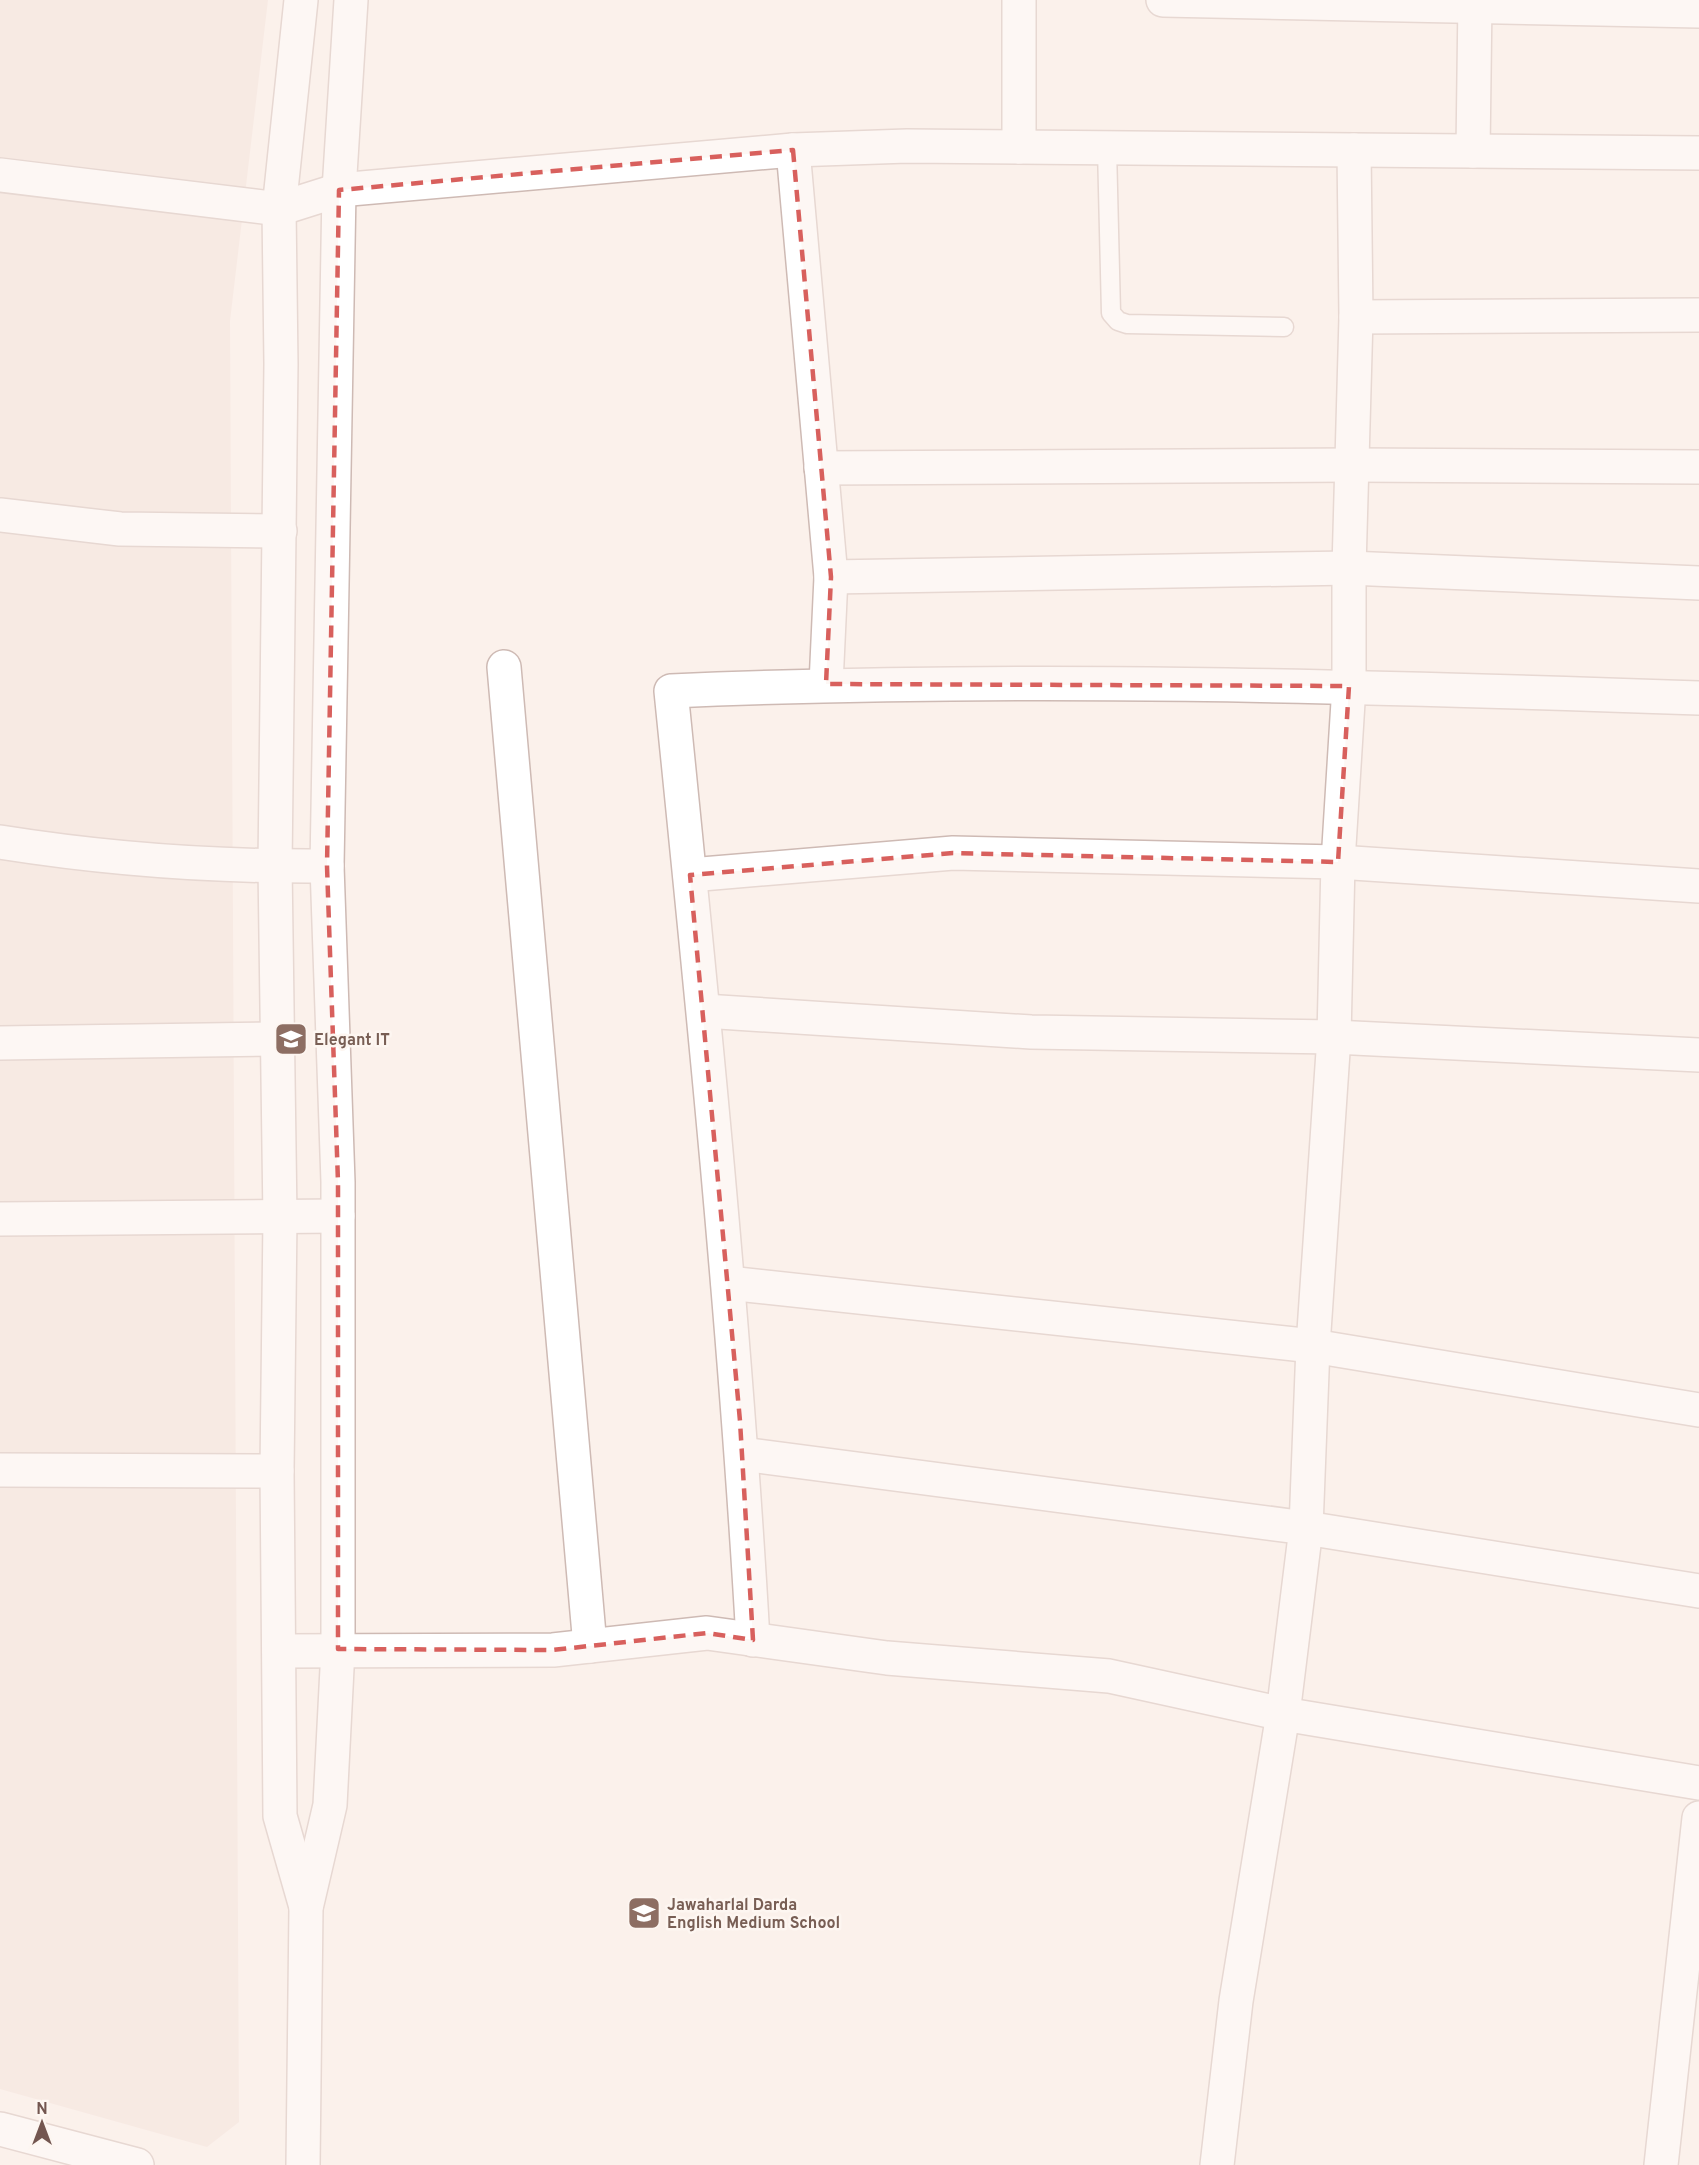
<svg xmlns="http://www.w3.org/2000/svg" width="1699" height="2165" viewBox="0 0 1699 2165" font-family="Overpass,sans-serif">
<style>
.residential{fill:#f2e2da}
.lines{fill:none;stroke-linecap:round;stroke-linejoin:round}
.service-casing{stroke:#cebab4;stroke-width:21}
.minor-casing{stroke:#cebab4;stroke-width:36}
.tertiary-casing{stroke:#cebab4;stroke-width:36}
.service{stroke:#fff;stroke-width:18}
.minor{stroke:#fff;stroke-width:33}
.tertiary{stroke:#fff;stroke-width:33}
.marked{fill:none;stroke:#d8605d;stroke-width:4.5;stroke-dasharray:12 8;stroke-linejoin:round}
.labels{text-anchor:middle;stroke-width:5;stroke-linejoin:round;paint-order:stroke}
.education-label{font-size:16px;font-weight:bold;fill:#785e54;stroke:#fdf6f1;text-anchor:start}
</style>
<rect width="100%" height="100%" fill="#fbf1eb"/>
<!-- residential -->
<path class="residential" d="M 0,0 L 268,0 L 230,321 L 239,2122 L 207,2147 L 0,2089 Z"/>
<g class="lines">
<!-- service casing -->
<g class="service-casing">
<path id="service" d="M 1107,148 L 1111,313 L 1118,321 L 1127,324 L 1284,327"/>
</g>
<!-- minor casing -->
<g class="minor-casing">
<g id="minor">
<path d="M 1019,0 L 1019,147"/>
<path d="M 1163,0 L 1699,11"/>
<path d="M 793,150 L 831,577 L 826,684"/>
<path d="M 1473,151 L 1475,0"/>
<path d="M 0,175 L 279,209 L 339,190 L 793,150 L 907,146 L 1699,153"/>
<path d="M 1356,317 L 1699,315"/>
<path d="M 821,468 L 1353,465 L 1699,467"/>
<path d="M 0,515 L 120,529 L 280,531"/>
<path d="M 831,577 L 1349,568 L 1699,583"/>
<path d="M 504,667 L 590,1646"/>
<path d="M 0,842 C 107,859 218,867 327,866"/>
<path d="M 690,875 L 953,853 L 1338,862 L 1699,886"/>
<path d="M 704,1011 L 1031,1032 L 1334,1037 L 1699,1055"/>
<path d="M 0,1043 L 279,1039"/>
<path d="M 0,1219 L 338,1216"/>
<path d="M 728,1283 L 1313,1346 L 1699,1410"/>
<path d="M 742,1454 L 1306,1528 L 1699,1591"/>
<path d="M 0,1470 L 277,1471"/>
<path d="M 753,1640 C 735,1323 703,1007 671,691 C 1014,676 1357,686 1699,698"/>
<path d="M 1217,2165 L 1236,2001 L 1283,1714 L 1306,1528 L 1313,1346 L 1334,1037 L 1338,862 L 1349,686 L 1349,568 L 1356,317 L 1354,150"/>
<path d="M 1661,2165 L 1699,1818"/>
</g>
</g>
<!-- tertiary casing -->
<g class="tertiary-casing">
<g id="tertiary">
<path d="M 301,0 L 279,209 L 281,364 L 275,866 L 280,1218 L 277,1471 L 280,1816 L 306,1907"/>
<path d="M 279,1651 L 553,1650 L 707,1633 L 887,1658 L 1109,1676 L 1283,1714 L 1699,1783"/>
<path d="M 0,2129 L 137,2165"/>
<path d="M 303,2165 L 306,1908 L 330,1805 L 338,1649 L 338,1182 L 327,866 L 339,190 L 351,0"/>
</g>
</g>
<!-- service -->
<use href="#service" class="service"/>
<!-- minor -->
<use href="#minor" class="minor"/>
<!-- tertiary -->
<use href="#tertiary" class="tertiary"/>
</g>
<!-- marked area -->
<path d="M0 0H1699V2165H0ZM 793,150 L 831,577 L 826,684 L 1349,686 L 1338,862 L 953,853 L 690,875 L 740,1421 L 753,1640 L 707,1633 L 553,1650 L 338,1649 L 338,1182 L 327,866 L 339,190 Z" fill="#fbf1eb" fill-opacity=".55" fill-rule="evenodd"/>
<path class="marked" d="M 793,150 L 831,577 L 826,684 L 1349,686 L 1338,862 L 953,853 L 690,875 L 740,1421 L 753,1640 L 707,1633 L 553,1650 L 338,1649 L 338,1182 L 327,866 L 339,190 Z"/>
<!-- icons -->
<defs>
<g id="school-square" transform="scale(1.725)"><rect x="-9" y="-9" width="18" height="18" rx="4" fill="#8d6e63" stroke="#fdf6f1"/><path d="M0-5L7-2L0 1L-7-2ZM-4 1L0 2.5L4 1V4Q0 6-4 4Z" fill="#fff"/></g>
</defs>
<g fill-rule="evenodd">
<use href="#school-square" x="291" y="1039"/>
<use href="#school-square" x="644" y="1913"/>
</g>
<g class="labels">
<!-- education labels -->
<g class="education-label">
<text x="314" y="1045">Elegant IT</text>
<text x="667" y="1910">Jawaharlal Darda<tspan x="667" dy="18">English Medium School</tspan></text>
</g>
</g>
<!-- north arrow -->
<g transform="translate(42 2123)" stroke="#fdf6f1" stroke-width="4.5" paint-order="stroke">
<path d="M0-4.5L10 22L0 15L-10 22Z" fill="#735650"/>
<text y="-9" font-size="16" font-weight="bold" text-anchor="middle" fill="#735650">N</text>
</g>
</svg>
